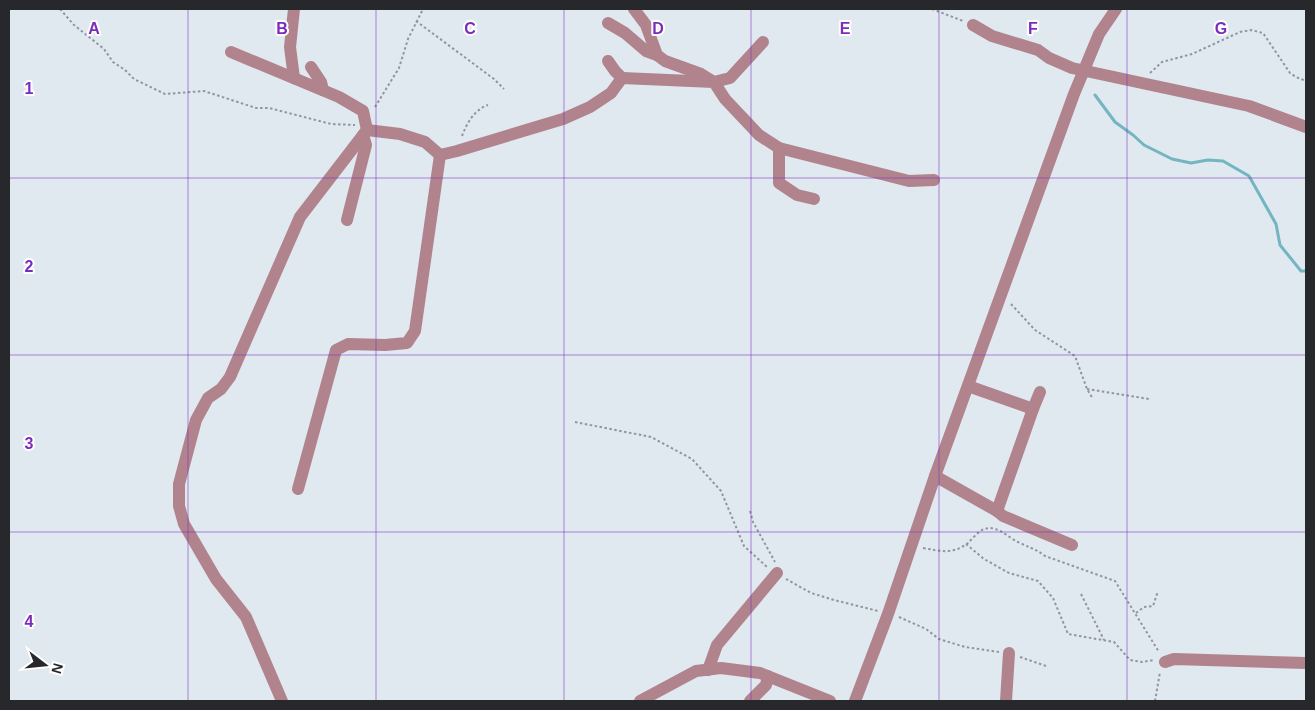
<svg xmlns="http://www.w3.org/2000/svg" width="1315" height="710" viewBox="0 0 1315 710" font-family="Arial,sans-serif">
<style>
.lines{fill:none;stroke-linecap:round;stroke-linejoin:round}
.stream{stroke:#73b5c0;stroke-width:3}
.path{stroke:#90969c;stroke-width:2;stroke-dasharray:2.5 2.5;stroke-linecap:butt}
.minor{stroke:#b1838c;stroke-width:12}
.grid{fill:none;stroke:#7b2cbf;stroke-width:1;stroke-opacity:0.55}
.grid-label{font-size:16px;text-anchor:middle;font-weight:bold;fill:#7b2cbf;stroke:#fff;stroke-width:4;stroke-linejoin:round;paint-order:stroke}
</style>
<rect width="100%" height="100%" fill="#e0e8f0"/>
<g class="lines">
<!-- stream -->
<path class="stream" d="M 1095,95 L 1115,122 L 1133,135 L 1144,145 L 1172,159 L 1191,163 L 1208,160 L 1223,161 L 1249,176 L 1276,224 L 1280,245 L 1301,271 L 1306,271"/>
<!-- path -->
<g class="path">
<path d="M 60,9 L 74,25 L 104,49 L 113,62 L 125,70 L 134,79 L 165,94 L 204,91 L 256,108 L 269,108 L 331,124 L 355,125"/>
<path d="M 932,9 L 963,21"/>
<path d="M 416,21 L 494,79 L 504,89"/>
<path d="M 1150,73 L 1162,62 L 1192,54 L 1240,32 L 1251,30 L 1263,33 L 1290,73 L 1296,77 L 1306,81"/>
<path d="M 375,107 L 399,68 L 408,39 L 423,9"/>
<path d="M 462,136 C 467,123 474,110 488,105"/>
<path d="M 1011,304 L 1035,330 L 1075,356 L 1087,389 L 1093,399"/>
<path d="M 1087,389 L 1149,399"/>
<path d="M 575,422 L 651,437 L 692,459 L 721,491 L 744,546 L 767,567"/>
<path d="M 750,511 L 753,522 L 775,562"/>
<path d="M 966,544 L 984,559 L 1009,573 L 1038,581 L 1053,598 L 1068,634 L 1114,642 L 1130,660 L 1142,662 L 1154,660"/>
<path d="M 923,548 C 941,551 952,555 968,543 C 972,539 977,533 982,530 C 996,523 1007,537 1018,542 C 1028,547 1036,549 1045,556 L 1115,581 L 1159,652"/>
<path d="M 786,579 L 811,593 L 834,600 L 878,611"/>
<path d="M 1081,594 L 1104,640"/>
<path d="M 1136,613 L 1144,607 L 1153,606 L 1158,591"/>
<path d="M 899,617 L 926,629 L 939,639 L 965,647 L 999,652"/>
<path d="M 1020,657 L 1046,666"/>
<path d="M 1155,701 L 1160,672"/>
</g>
<!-- minor -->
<g class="minor">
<path d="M 634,9 L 646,25 L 657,55"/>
<path d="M 608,23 L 625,33 L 646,51 L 657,55 L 665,61 L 701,74 L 714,82 L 730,78 L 763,42"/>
<path d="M 973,25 L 992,36 L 1038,50 L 1049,58 L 1072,68 L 1249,106 L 1306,127"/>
<path d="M 231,52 L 339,97 L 363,111 L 367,130"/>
<path d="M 608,61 L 615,71 L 622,78"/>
<path d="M 311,67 L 321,82 L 323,90"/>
<path d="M 294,78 L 290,47 L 294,9"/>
<path d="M 367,130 L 400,134 L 425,142 L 440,155 L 457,151 L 563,119 L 590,107 L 611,93 L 622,78 L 714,82 L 725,99 L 759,135 L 779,148 L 909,181 L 934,180"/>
<path d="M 779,148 L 779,183 L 797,195 L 814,199"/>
<path d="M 347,220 L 366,145 L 363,135"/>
<path d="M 968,386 L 1033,409 L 1040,392"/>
<path d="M 935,476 L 997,511 L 1033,409"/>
<path d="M 298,489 L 336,350 L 348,344 L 385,345 L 407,343 L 415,331 L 440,155"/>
<path d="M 997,511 L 1003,516 L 1072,545"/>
<path d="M 1165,662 L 1174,659 L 1306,663"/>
<path d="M 708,670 L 717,645 L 777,573"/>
<path d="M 282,701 L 246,617 L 216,579 L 184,524 L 179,506 L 179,484 L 196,420 L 208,398 L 221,389 L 230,377 L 300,217 L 367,130"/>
<path d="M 640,701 L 696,671 L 721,668 L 760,673 L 830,701"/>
<path d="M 750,701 L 766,685 L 768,676"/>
<path d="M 855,701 L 888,614 L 935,476 L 1074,94 L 1099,34 L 1116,9"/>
<path d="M 1006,701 L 1009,653"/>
</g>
</g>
<!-- grid -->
<path class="grid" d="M 188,9 L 188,701M 376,9 L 376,701M 564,9 L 564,701M 751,9 L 751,701M 939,9 L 939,701M 1127,9 L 1127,701M 9,178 L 1306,178M 9,355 L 1306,355M 9,532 L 1306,532"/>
<g class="grid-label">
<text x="94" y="34">A</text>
<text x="282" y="34">B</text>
<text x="470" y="34">C</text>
<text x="658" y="34">D</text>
<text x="845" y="34">E</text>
<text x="1033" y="34">F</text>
<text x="1221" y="34">G</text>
<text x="29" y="94">1</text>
<text x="29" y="272">2</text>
<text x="29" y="449">3</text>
<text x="29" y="627">4</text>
</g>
<!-- border -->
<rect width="1315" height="710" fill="none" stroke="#26282b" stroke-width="20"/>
<!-- north arrow -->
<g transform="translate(45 665) rotate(106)" stroke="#ffffff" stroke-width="4" paint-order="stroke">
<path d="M0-4L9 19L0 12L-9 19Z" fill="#26282b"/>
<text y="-8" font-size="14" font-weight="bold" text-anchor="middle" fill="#26282b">N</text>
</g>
</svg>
